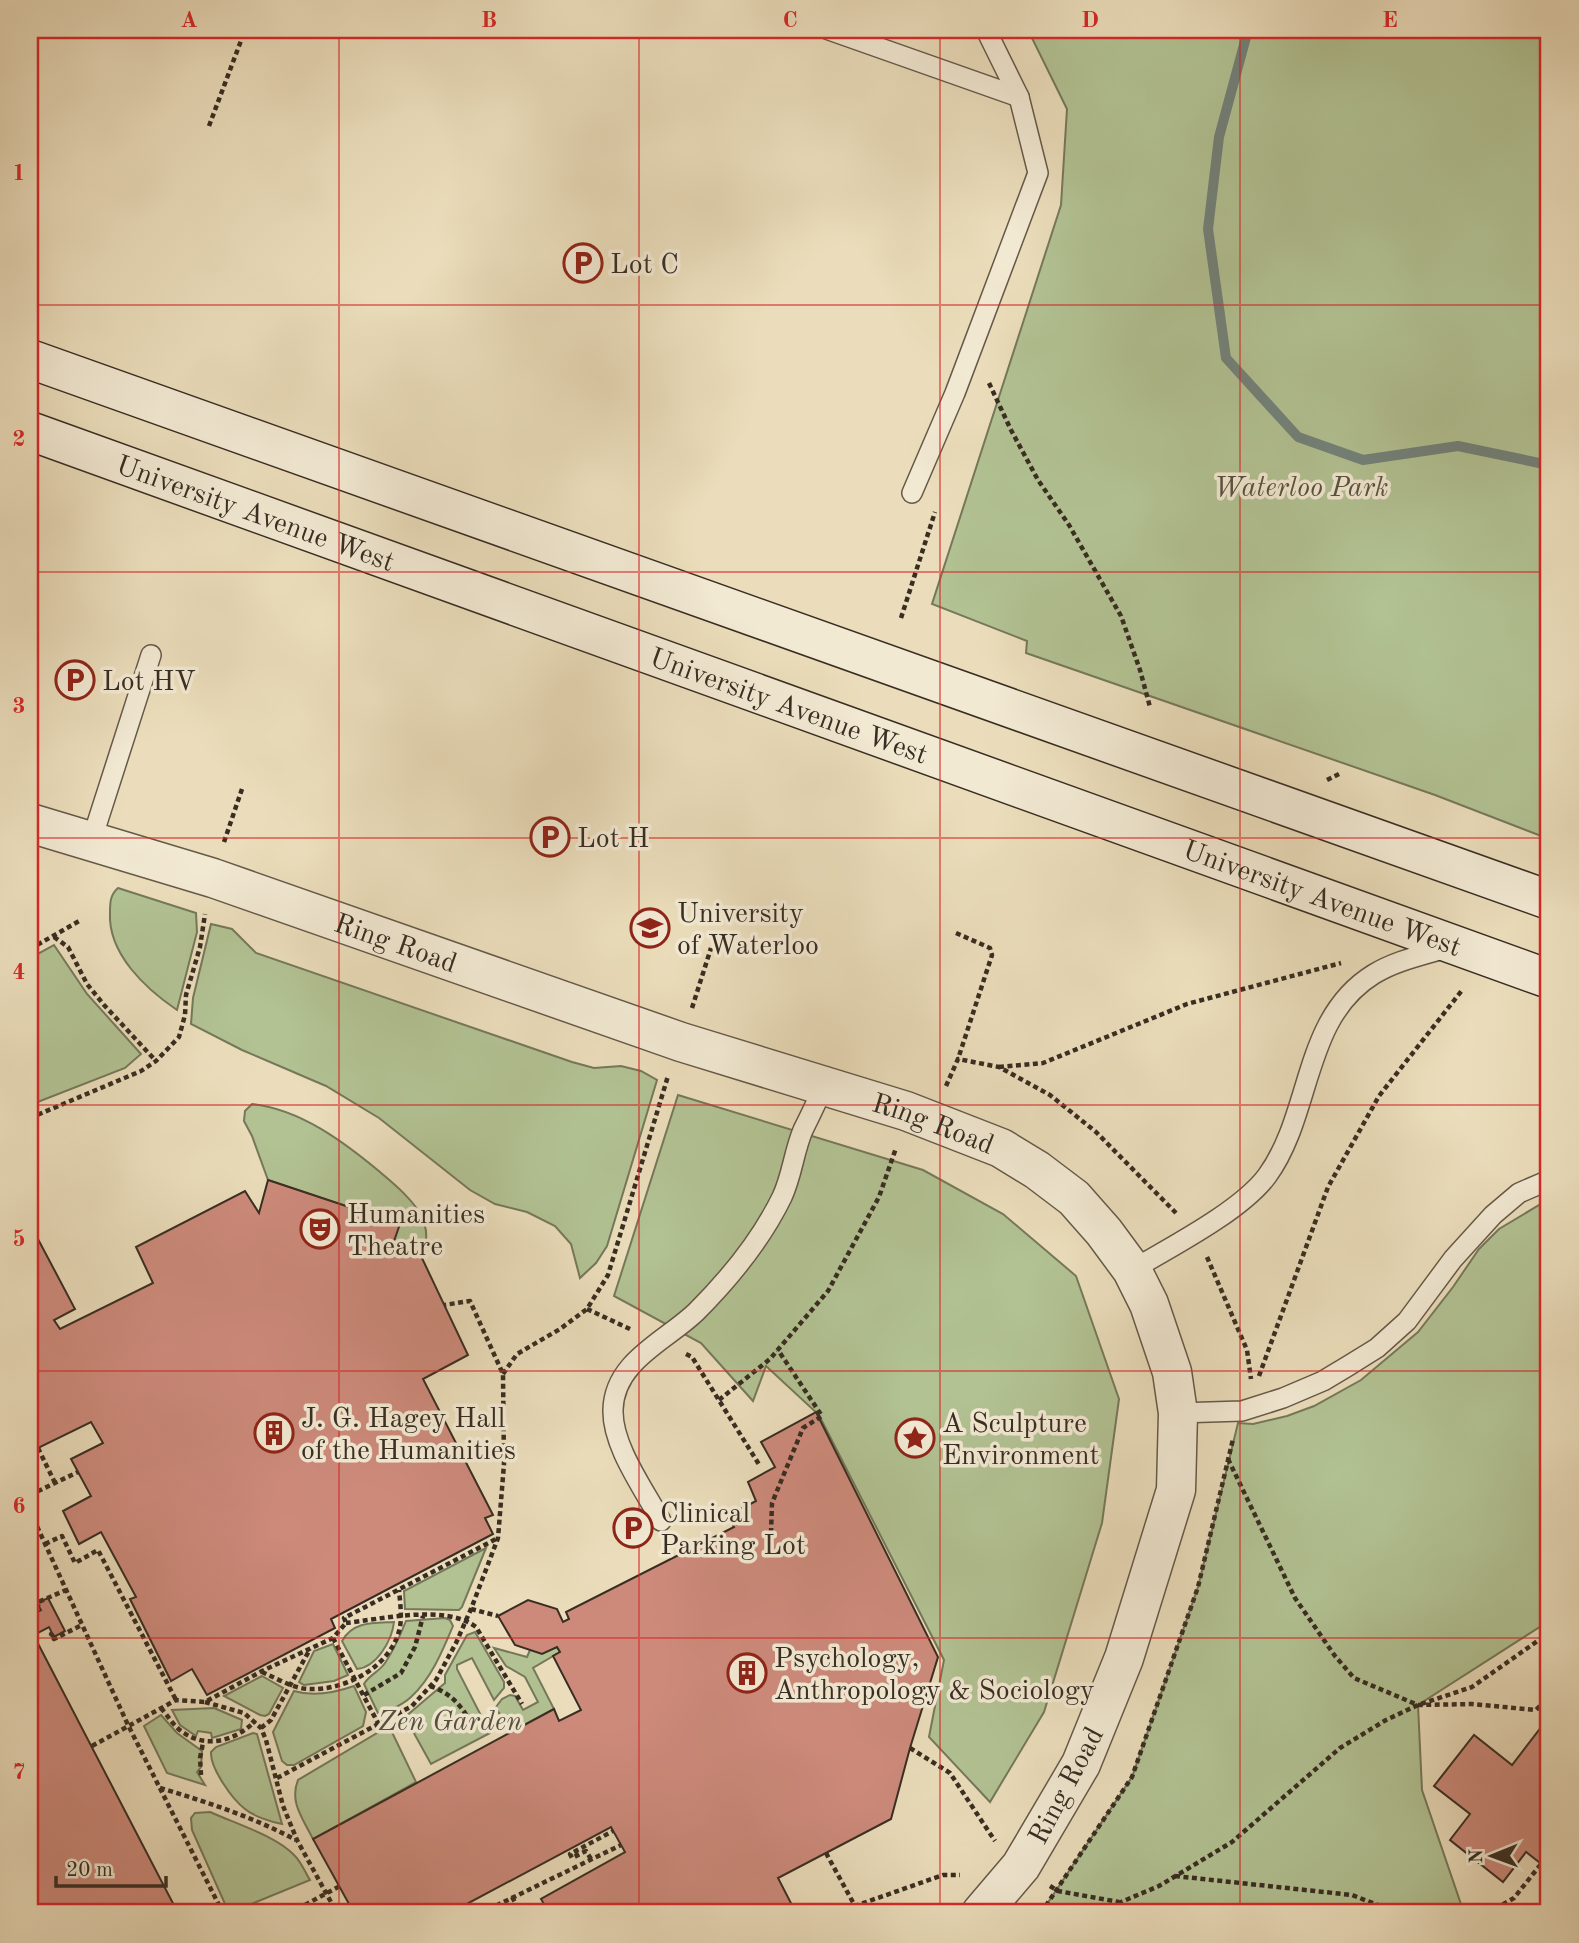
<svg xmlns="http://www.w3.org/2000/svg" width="1579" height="1943" viewBox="0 0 1579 1943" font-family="'Old Standard TT',serif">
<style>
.green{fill:#b2c293;stroke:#75785a;stroke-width:2}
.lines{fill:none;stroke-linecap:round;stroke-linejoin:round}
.stream{stroke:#72827b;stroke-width:10}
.building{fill:#cd8a7b;stroke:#382d22;stroke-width:2}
.lane-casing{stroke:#655948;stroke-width:22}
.street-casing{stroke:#655948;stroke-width:41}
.secondary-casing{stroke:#382d22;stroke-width:41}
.path{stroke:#382d22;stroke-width:4.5;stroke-dasharray:5 3.5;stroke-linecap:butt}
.lane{stroke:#f2e9d3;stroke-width:19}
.street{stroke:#f2e9d3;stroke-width:38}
.secondary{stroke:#f2e9d3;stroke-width:38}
.path-bridge{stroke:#382d22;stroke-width:4.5;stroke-dasharray:5 3.5;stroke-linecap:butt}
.grid{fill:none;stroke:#d62828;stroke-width:2;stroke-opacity:0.55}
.labels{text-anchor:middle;stroke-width:7;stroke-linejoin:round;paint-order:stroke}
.poi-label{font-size:28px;fill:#382d22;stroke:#f2e9d3;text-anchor:start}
.park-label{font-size:28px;font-style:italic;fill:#56523e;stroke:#f2e9d3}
.street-label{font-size:28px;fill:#382d22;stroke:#f2e9d3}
.neatline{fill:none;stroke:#d62828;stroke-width:2.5}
.grid-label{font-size:23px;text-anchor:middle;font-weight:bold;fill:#d62828}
</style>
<rect width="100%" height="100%" fill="#ebddbb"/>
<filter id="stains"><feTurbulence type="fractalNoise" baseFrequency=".00286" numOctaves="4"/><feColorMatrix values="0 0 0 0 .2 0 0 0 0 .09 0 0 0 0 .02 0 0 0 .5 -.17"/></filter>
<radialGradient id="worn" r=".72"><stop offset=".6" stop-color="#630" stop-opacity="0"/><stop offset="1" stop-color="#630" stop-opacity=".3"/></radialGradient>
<!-- green -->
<g class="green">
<path d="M 1028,30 L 1549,30 L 1549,839 L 1435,795 L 1026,653 L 1027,641 L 932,604 L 1061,205 L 1067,109 Z"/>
<path d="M 118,888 L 196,913 L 197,932 L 177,1010 C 146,989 108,954 110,913 C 110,903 110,895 118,888 Z"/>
<path d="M 211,924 L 232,929 L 256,953 L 572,1062 L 594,1068 L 621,1066 L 641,1071 L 657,1080 L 607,1246 L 596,1263 L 580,1278 L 571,1244 L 555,1226 L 527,1212 L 495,1204 L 470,1190 L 379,1118 L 326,1086 L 242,1050 L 191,1024 L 193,998 Z"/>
<path d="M 54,945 L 87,994 L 141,1054 L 125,1068 L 30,1105 L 30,958 Z"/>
<path d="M 678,1095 L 923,1170 L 1003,1214 L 1076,1276 L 1119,1399 L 1102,1523 L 1044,1712 L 990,1802 L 929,1737 L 944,1660 L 819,1415 L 766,1366 L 753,1401 L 701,1343 L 614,1296 Z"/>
<path d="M 252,1104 C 300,1109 344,1142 380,1172 C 404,1193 440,1220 421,1256 L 393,1244 L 399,1224 L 268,1180 L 252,1136 L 244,1121 L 245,1111 Z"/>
<path d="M 1549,1199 L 1549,1621 L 1418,1705 L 1422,1790 L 1464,1913 L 1041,1913 L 1132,1777 L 1198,1587 L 1238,1423 L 1253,1424 L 1287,1416 L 1314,1406 L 1361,1380 L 1418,1332 L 1453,1287 L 1479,1249 L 1499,1229 Z"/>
<path d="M 486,1548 L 462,1607 L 459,1610 L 405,1609 L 404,1591 Z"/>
<path d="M 445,1618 L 450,1620 L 453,1626 C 443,1650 431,1679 411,1697 C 404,1704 392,1709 383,1714 L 378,1713 L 364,1684 C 369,1675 379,1672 385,1663 C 394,1650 400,1636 406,1621 Z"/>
<path d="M 394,1622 C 392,1640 377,1667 357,1669 L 342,1641 C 353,1621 374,1623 394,1622 Z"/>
<path d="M 475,1632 L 504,1682 L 504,1688 L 494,1700 L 472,1658 L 457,1665 L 457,1669 L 490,1733 L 431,1764 L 405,1717 L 445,1683 L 445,1675 L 467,1635 Z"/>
<path d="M 333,1644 L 348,1675 L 334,1681 L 304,1685 L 299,1682 L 314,1651 Z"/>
<path d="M 557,1647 L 560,1652 L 533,1668 L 554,1709 L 509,1733 L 496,1707 L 502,1699 L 510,1695 L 515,1696 L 523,1710 L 538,1702 L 525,1677 L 506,1666 L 494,1648 L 527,1657 L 530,1650 Z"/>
<path d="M 262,1676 L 283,1688 L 269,1714 L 265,1716 L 260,1715 L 224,1696 Z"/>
<path d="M 354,1686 L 366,1712 L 363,1726 L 294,1765 L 287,1765 L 282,1761 L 273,1732 L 294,1691 C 314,1697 334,1693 354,1686 Z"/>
<path d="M 214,1708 L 242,1720 L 241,1729 L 212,1738 L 211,1733 L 198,1731 L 196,1736 L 180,1725 L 172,1710 Z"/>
<path d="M 161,1715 L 177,1733 L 202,1751 L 201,1767 L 197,1772 L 205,1785 L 167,1773 L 144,1726 Z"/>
<path d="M 389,1726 L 416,1782 L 313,1839 C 303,1819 289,1802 298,1780 Z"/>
<path d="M 253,1733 L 257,1734 L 282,1824 C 271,1822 253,1816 245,1809 C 232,1799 210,1768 211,1752 L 216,1747 Z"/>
<path d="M 210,1812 C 234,1823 277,1836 295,1856 C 301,1862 305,1872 310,1880 L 229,1913 L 192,1830 L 191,1818 L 195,1813 Z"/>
</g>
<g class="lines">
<!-- stream -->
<path class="stream" d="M 1248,30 L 1219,137 L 1208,229 L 1226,358 L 1298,437 L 1363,460 L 1458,446 L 1549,465"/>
</g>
<!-- building -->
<g class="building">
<path d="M 268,1180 L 400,1224 L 393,1244 L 421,1256 L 468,1355 L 423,1379 L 493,1515 L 485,1518 L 493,1534 L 331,1619 L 335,1628 L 207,1695 L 192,1669 L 171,1681 L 130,1599 L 136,1597 L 101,1532 L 79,1544 L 63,1511 L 91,1496 L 71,1459 L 103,1443 L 91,1422 L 30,1452 L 30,1224 L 75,1309 L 54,1320 L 60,1329 L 153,1283 L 136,1247 L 245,1191 L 259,1213 Z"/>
<path d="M 816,1412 L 938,1657 L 910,1748 L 891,1819 L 778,1878 L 794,1909 L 786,1913 L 549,1913 L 541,1899 L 625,1852 L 611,1827 L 450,1913 L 354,1913 L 313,1839 L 554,1709 L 559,1721 L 581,1710 L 553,1656 L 560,1652 L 557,1647 L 542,1654 L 515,1645 L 498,1616 L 528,1600 L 557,1609 L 563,1622 L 569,1619 L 566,1612 L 734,1527 L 728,1516 L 756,1501 L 748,1482 L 775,1467 L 761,1442 Z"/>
<path d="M 48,1598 L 65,1631 L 54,1637 L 49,1627 L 38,1633 L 36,1629 L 32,1632 L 178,1913 L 30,1913 L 30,1620 L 32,1619 L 30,1616 L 41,1610 L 37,1603 Z"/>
<path d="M 1549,1717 L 1549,1870 L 1526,1852 L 1503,1882 L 1450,1840 L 1470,1814 L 1434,1786 L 1474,1735 L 1512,1765 Z"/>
</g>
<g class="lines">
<!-- lane casing -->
<g class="lane-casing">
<g id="lane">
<path d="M 829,30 L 1019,97"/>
<path d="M 912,493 L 955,393 L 1038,173 L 1019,97 L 986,30"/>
<path d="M 91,842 L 151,655"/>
<path d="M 1132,1270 C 1171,1247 1241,1211 1267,1176 C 1313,1113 1302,1018 1374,974 C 1397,960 1424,955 1449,947"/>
<path d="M 1178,1413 L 1242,1411 L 1283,1398 L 1323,1381 L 1348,1366 L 1377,1348 L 1407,1321 L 1453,1259 L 1493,1215 L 1519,1193 L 1549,1180"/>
<path d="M 661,1521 C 644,1489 612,1446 613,1410 C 614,1361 666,1341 696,1312 C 729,1279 762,1238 782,1197 C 792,1176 794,1151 803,1130 C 810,1116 817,1102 823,1087"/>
</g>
</g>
<!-- street casing -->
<g class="street-casing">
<g id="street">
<path id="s1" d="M 30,823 L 213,878 L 681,1042 L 906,1111 L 1001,1148 L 1037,1170 L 1074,1198 L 1104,1232 L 1132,1270 L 1149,1304 L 1172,1372 L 1178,1413 L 1176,1490 L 1124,1658 L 1081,1764 L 1021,1866 L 981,1913"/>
</g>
</g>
<!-- secondary casing -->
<g class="secondary-casing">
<g id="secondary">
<path d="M 30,359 L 1549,900"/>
<path id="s2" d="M 30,431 L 1549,979"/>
</g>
</g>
<!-- path -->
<g class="path">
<path d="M 209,126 L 245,30"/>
<path d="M 989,383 L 1011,430 L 1038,480 L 1069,525 L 1121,616 L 1140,670 L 1150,707"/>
<path d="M 901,618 L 935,512"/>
<path d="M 1327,780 L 1339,774"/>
<path d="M 224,842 L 243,786"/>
<path d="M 956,933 L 990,948 L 992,955 L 958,1059"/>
<path d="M 54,937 L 68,947 L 87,984 L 104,1005 L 156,1061"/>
<path d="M 30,949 L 81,920"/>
<path d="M 692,1008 L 711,948"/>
<path d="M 999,1067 L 1043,1063 L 1187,1004 L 1341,963"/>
<path d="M 946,1086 L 958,1059 L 999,1067 L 1050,1095 L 1096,1132 L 1176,1213"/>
<path d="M 30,1118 L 141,1071 L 156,1061 L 179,1037 L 185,1015 L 186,995 L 200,947 L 205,914"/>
<path d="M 1207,1257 L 1247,1350 L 1251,1379"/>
<path d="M 587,1309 L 630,1329"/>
<path d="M 686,1354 L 692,1357 L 760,1466"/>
<path d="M 503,1374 L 517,1354 L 560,1329 L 587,1309 L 608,1275 L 668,1076"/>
<path d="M 1259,1376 L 1328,1187 L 1379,1096 L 1463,989"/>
<path d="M 719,1400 L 770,1359 L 828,1291 L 879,1197 L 896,1148"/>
<path d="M 38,1448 L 55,1483"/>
<path d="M 1228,1459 L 1295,1598 L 1335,1656 L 1354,1678 L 1418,1705 L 1472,1704 L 1536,1710 L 1549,1697"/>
<path d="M 30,1495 L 78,1472"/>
<path d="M 30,1511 L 128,1725 L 223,1913"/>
<path d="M 771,1533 L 772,1503 L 803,1428 L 822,1416 L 778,1350"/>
<path d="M 45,1544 L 62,1536 L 75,1563 L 98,1550 L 176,1700"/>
<path d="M 39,1607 L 36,1603 L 66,1590"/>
<path d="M 471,1609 L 498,1616"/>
<path d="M 346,1623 C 382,1619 446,1604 476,1627 L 522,1704"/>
<path d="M 54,1637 L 51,1634 L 54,1639 L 82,1625"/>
<path d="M 333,1638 L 379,1725"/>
<path d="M 262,1672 C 276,1678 292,1688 308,1689 C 345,1691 392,1667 400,1627 C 402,1615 400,1602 399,1590"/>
<path d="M 430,1686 C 451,1693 462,1706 472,1725"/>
<path d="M 364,1695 L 401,1673 L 415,1647 L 423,1616"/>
<path d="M 205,1702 L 244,1713 L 261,1728 L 266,1740 L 283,1806 L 297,1840 L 337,1913"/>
<path d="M 161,1708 C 168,1716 175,1728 184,1733 C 207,1749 237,1740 255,1721"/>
<path d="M 261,1728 L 271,1720 L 310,1649"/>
<path d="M 92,1746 L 176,1700 L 205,1702 L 262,1671 L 333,1638 L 346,1623 L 344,1618 L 496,1539"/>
<path d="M 910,1748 L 950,1773 L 995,1841"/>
<path d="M 201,1775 L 200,1758 L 203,1743"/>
<path d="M 277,1778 L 412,1706 L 436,1680 L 456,1643 L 471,1609 L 498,1538 L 504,1464 L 503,1374 L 470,1301 L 444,1305"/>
<path d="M 160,1788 C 207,1802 253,1817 296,1840"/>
<path d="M 826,1853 L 855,1906 L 943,1875 L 960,1875"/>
<path d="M 591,1859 L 586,1851 L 572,1858 L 570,1854 L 613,1831"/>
<path d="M 1175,1876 L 1352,1895 L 1398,1913"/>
<path d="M 1050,1886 L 1058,1891 L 1119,1902"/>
<path d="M 512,1897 L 521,1913"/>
<path d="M 481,1913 L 621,1845"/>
<path d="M 1041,1913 L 1132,1777 L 1198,1587 L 1233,1439"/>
<path d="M 1104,1913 L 1121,1902 L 1159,1886 L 1232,1842 L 1340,1748 L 1386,1720 L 1418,1705 L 1472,1687 L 1549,1633"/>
<path d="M 1488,1913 L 1514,1898 L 1541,1864"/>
</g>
<!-- lane -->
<use href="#lane" class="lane"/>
<!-- street -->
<use href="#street" class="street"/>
<!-- secondary -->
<use href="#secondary" class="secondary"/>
<!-- path-bridge -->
<path class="path-bridge" d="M 290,1913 L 340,1886"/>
</g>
<!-- grid -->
<path class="grid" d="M 339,30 L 339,1913M 639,30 L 639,1913M 940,30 L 940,1913M 1240,30 L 1240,1913M 30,305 L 1549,305M 30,572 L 1549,572M 30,838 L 1549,838M 30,1105 L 1549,1105M 30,1371 L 1549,1371M 30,1638 L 1549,1638"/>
<!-- icons -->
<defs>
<g id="parking-ring" transform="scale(2.0125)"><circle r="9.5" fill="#f2e9d3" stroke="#8f2418" stroke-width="1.5"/><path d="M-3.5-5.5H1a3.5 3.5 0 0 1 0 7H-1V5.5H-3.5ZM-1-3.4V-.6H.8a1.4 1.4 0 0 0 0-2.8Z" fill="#8f2418"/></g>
<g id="university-ring" transform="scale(2.0125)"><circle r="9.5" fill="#f2e9d3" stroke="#8f2418" stroke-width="1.5"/><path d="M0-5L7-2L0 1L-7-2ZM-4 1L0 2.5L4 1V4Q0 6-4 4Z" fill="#8f2418"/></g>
<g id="theatre-ring" transform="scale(2.0125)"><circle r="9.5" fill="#f2e9d3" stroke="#8f2418" stroke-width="1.5"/><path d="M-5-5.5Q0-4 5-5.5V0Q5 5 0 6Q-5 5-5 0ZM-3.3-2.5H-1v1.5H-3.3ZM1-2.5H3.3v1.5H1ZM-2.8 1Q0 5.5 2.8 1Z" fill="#8f2418"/></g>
<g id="building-ring" transform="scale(2.0125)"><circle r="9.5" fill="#f2e9d3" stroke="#8f2418" stroke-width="1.5"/><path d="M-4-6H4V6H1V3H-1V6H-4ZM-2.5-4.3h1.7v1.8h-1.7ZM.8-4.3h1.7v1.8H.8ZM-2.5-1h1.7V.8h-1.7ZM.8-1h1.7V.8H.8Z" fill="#8f2418"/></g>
<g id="sight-ring" transform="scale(2.0125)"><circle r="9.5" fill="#f2e9d3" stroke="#8f2418" stroke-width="1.5"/><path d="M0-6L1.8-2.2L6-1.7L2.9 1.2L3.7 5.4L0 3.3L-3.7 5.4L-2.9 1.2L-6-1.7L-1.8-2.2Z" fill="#8f2418"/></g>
</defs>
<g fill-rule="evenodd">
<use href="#parking-ring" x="583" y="263"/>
<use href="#parking-ring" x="75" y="680"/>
<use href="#parking-ring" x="550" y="837"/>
<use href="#university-ring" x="650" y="928"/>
<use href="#theatre-ring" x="320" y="1229"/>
<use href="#building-ring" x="274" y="1433"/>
<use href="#sight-ring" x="915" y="1438"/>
<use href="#parking-ring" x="633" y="1528"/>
<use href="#building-ring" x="747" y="1673"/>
</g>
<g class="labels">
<!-- poi labels -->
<g class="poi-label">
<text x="610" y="273">Lot C</text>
<text x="102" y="690">Lot HV</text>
<text x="577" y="847">Lot H</text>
<text x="677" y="922">University<tspan x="677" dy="32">of Waterloo</tspan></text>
<text x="347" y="1223">Humanities<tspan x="347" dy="32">Theatre</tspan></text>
<text x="301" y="1427">J. G. Hagey Hall<tspan x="301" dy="32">of the Humanities</tspan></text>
<text x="942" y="1432">A Sculpture<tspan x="942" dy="32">Environment</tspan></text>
<text x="660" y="1522">Clinical<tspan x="660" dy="32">Parking Lot</tspan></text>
<text x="774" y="1667">Psychology,<tspan x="774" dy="32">Anthropology &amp; Sociology</tspan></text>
</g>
<!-- park labels -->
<g class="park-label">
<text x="1301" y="496">Waterloo Park</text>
<text x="450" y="1730">Zen Garden</text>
</g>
<!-- street labels -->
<g class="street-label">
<text dy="10" stroke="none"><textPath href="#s2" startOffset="240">University Avenue West</textPath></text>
<text dy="10" stroke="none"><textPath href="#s2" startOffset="807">University Avenue West</textPath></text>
<text dy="10" stroke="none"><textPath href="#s2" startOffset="1374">University Avenue West</textPath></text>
<text dy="10" stroke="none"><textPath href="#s1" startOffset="385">Ring Road</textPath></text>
<text dy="10" stroke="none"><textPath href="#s1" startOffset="952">Ring Road</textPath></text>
<text transform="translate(1065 1785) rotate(-62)" y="10">Ring Road</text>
</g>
</g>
<!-- margin -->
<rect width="1579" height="1943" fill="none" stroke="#ebddbb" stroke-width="77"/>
<!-- north arrow -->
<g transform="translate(1492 1856) rotate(269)" stroke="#f2e9d3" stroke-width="5" paint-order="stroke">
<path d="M0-5L12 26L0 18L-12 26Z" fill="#382d22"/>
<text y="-10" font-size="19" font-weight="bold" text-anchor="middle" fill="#382d22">N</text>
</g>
<!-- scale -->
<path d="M56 1876v10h110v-10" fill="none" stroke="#382d22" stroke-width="3.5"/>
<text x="66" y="1876" font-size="21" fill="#382d22" stroke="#f2e9d3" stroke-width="5" paint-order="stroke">20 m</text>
<rect x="38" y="38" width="1502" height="1866" class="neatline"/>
<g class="grid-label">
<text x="189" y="27">A</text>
<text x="489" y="27">B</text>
<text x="790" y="27">C</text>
<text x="1090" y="27">D</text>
<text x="1390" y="27">E</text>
<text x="19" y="180">1</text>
<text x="19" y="446">2</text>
<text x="19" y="713">3</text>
<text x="19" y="979">4</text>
<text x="19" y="1246">5</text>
<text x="19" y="1513">6</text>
<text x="19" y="1779">7</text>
</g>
<rect width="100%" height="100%" filter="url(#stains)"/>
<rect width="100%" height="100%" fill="url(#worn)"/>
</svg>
